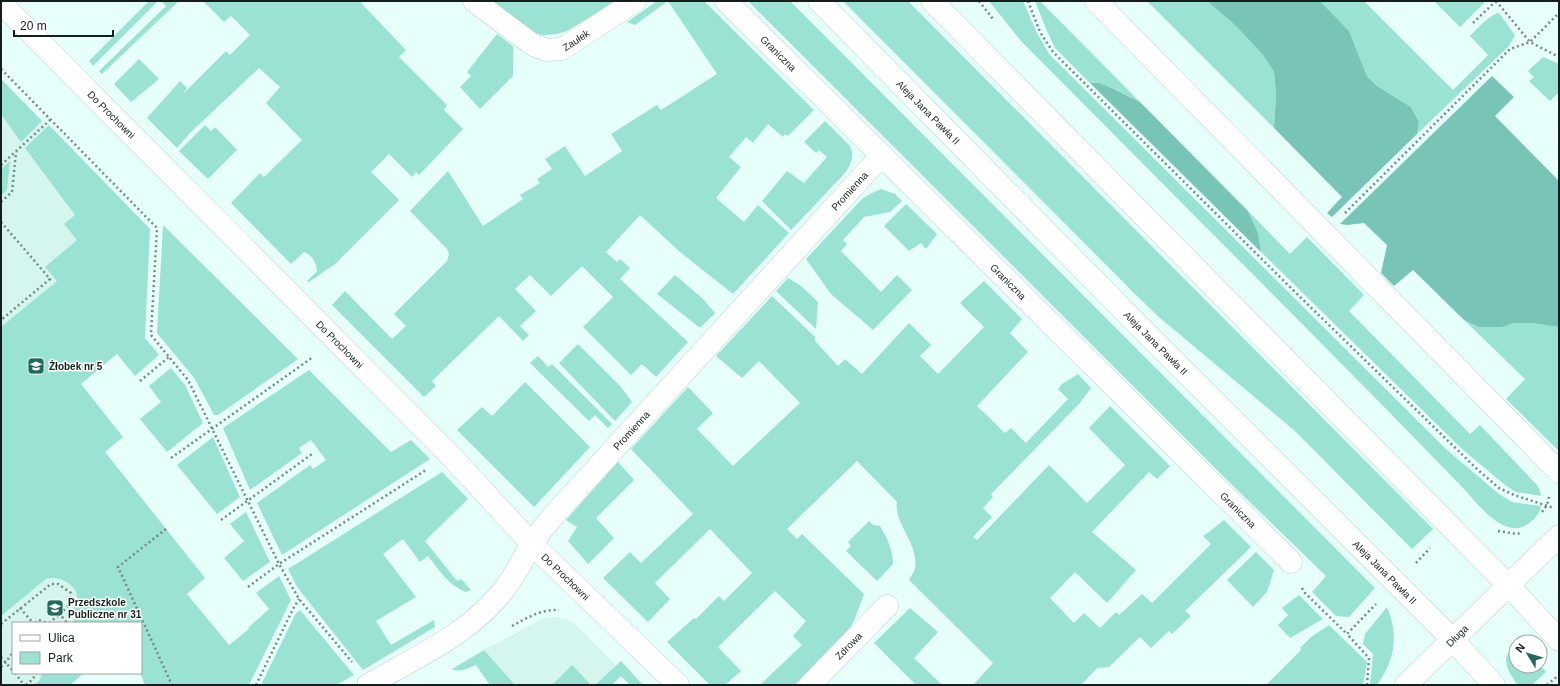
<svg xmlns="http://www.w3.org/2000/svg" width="1560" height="686" viewBox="0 0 1560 686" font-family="Helvetica,sans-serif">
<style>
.built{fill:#d4f6ef}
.green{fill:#9ae2d4}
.forest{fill:#78c5b7}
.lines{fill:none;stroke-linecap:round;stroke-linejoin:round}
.minor-casing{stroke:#b9d0cb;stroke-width:23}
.primary-casing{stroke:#b9d0cb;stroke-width:23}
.path{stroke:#788884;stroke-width:2.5;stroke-dasharray:2 3;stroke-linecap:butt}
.minor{stroke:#fff;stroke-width:22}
.primary{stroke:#fff;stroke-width:22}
.labels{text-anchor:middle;stroke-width:3;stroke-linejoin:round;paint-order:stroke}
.street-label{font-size:10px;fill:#151e1c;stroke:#fff}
.poi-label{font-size:10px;font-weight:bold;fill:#151e1c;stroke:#fff;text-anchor:start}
</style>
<rect width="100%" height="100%" fill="#e7fffa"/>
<!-- built -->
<g class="built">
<path d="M 1,79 L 119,205 L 18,408 L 117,623 L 13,623 L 13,673 L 84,673 L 70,685 L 1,685 Z"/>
<path d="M 557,617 L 566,619 L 577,626 L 616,665 L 595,685 L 515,685 L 484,650 L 540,620 L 545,618 Z"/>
</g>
<!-- green -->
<g class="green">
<path d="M 149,1 L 158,1 L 93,66 L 89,61 Z"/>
<path d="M 161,1 L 179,1 L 102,74 L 99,71 L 166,6 Z"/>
<path d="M 203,1 L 363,1 L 361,3 L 406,50 L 399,57 L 447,105 L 444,110 L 463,129 L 419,175 L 416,172 L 412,177 L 389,154 L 371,172 L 399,200 L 335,264 L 309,282 L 307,281 L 317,271 C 316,262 312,255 304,252 L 291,264 L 231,203 L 260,173 L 264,177 L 302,140 L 266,103 L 280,87 L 259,68 L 190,133 L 177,148 L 147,118 L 180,81 L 187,88 L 183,94 L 226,51 L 230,55 L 250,35 L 231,16 L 224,22 Z"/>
<path d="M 489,1 L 616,1 L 567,31 L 557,34 L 542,35 L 532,32 Z"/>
<path d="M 657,1 L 704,1 L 814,110 L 788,136 L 785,134 L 783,137 L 768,124 L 753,143 L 746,137 L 729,157 L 741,167 L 716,198 L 744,222 L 758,205 L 789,233 L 733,294 L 680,252 L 640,215 L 606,252 L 617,262 L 620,259 L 630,268 L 620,279 L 688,342 L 656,377 L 642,364 L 631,375 L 583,327 L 613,297 L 582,266 L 551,296 L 530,275 L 515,289 L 536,311 L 520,326 L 529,335 L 523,341 L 499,316 L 432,381 L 436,386 L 424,397 L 332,305 L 345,291 L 392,339 L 406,326 L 394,314 L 447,261 L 449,254 L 447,249 L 410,211 L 448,171 L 483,226 L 523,199 L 520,195 L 540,183 L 537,179 L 552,169 L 545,159 L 565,146 L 585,176 L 622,151 L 611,134 L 657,105 L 661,110 L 717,74 L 668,1 L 635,25 L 627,22 Z"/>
<path d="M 748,1 L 790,1 L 1375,588 L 1349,617 L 1336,616 L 1312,592 L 1326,576 L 1226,479 Z"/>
<path d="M 843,1 L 908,1 L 1433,529 L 1412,549 L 1295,431 L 1160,318 L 1138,297 Z"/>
<path d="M 989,1 L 1023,1 L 1036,31 L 1049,54 L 1447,450 L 1499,494 L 1512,502 L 1541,506 C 1538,520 1522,532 1508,527 C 1490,521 1476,502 1464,489 C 1441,465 1417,441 1394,417 C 1270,291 1145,166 1021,41 Z"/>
<path d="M 1035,1 L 1040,1 L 1140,102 C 1124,94 1108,83 1090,83 L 1055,48 L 1047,31 Z"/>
<path d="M 1147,1 L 1207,1 L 1236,26 L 1263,55 L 1274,72 L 1276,94 L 1274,128 Z"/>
<path d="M 1320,1 L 1364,1 L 1453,90 L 1488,55 L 1470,36 C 1477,29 1489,15 1499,13 L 1515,35 L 1509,46 L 1417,134 L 1419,122 L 1411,107 L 1377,86 L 1367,76 L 1349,31 Z"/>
<path d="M 1434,1 L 1486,1 L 1460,27 Z"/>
<path d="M 497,34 L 513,46 L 513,76 L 480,109 L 460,87 L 471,76 L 467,72 Z"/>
<path d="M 1543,57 L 1559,64 L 1559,92 L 1550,101 L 1529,81 L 1534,77 L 1528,71 Z"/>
<path d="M 139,59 L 159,79 L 131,102 L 114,84 Z"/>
<path d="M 1,79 L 42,121 L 21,142 L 1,114 Z"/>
<path d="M 825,121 L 850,146 C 855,156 851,164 845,173 L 791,230 L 762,201 L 787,171 L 804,183 L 827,157 L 819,150 L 816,153 L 804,142 Z"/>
<path d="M 49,125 L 150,229 L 145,338 L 159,355 L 135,376 L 117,354 L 81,384 L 123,437 L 105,452 L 205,578 L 187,594 L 229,645 L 249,629 L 248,628 L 269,609 L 256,593 L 279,576 L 291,600 L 249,685 L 145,685 L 140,673 L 141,673 L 141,623 L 71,623 L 79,616 L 73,609 C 87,591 63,574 46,579 L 1,616 L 2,546 L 1,541 L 1,327 L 57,281 L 45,267 L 77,240 L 64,224 L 75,215 L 25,148 Z"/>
<path d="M 205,125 L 211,131 L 215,127 L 237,150 L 208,179 L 179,151 Z"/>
<path d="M 10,161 L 7,190 L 1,196 L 1,169 Z"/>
<path d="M 881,189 L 895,194 L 902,201 L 890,212 L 864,217 L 843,240 L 847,244 L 841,251 L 881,292 L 897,275 L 912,290 L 873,330 L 831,294 L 806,259 L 862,199 L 872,193 Z"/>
<path d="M 906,204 L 937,234 L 926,249 L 921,243 L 909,251 L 884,226 Z"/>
<path d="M 1248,211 L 1290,254 L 1307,237 L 1364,295 L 1349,311 L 1470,434 L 1480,425 L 1537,485 L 1540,491 L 1541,496 L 1516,492 L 1505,485 L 1462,449 L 1261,252 L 1258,233 Z"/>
<path d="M 163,225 L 298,359 L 218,415 L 214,415 L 195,379 L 157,333 Z"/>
<path d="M 675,275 L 702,298 L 715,313 L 700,328 L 657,294 Z"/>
<path d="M 788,278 L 801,286 L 818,302 L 816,329 L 776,291 Z"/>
<path d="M 984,281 L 1022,319 L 1010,333 L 1028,352 L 977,406 L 1005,433 L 1011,428 L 1026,443 L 1068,399 L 1058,389 L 1062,384 L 1078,374 L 1091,388 L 1080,403 L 991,494 L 993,497 L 983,508 L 992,517 L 973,537 L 977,540 L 1049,465 L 1087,503 L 1125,465 L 1089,428 L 1110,406 L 1170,466 L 1157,479 L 1149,472 L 1092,532 L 1136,570 L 1107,603 L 1075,572 L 1050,598 L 1074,623 L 1084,613 L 1100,628 L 1116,612 L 1119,615 L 1142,594 L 1152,603 L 1211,544 L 1203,536 L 1209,532 L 1224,520 L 1251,547 L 1185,611 L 1191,616 L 1172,634 L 1169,631 L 1151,648 L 1140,637 L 1109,667 L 1097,668 L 1081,685 L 973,685 L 993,663 L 909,580 C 911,576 914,572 915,568 C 919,544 893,522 897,502 L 857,461 L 787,529 L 797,539 L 802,534 L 864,594 L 854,621 L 847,632 L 795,685 L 760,685 L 802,645 L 793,636 L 806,621 L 775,591 L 718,647 L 741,671 L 725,685 L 710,685 L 667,642 L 694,618 L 696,619 L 719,596 L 724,601 L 752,573 L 710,529 L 655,583 L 670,599 L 648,622 L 603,578 L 630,552 L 641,563 L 693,514 L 631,449 L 688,387 L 713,413 L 697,429 L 733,466 L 800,403 L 759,361 L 742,378 L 716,356 L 772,296 L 815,337 L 815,341 L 838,366 L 845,359 L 862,374 L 909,323 L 931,345 L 920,356 L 938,374 L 984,327 L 960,303 Z"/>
<path d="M 1464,320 L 1478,327 L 1503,327 L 1513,323 L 1531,323 L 1559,327 L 1559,451 L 1506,399 L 1525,379 Z"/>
<path d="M 578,344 L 621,387 L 632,402 L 615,421 L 559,363 Z"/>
<path d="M 538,356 L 548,367 L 552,364 L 612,424 L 608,428 L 595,415 L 589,421 L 530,363 Z"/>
<path d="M 171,368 L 185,385 L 203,423 L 167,452 L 140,419 L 161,402 L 149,386 Z"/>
<path d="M 309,370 L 391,452 L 411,440 L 430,459 L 282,555 L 257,503 L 310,465 L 313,469 L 326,460 L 311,440 L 299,448 L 302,453 L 250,490 L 223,428 Z"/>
<path d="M 525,382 L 590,447 L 534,507 L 457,430 L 482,407 L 492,416 Z"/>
<path d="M 213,437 L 240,497 L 217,514 L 177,465 Z"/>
<path d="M 618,462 L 634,480 L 596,518 L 614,538 L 588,564 L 568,541 L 577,527 L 566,520 Z"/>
<path d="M 442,472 L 468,499 L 425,541 L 457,581 L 461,579 L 471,590 L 466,592 C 449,586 439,570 428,556 L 420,562 L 403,539 L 383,554 L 416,597 L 376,621 L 391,645 L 434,620 L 435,627 L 363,670 L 297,587 L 288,569 Z"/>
<path d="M 246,512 L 270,562 L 243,581 L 224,558 L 244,541 L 230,524 Z"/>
<path d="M 869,521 L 873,525 L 880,526 C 887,538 893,550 893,564 L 877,581 L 846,551 L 851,546 L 848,542 Z"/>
<path d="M 1256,552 L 1274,570 L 1267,592 L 1253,607 L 1227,580 Z"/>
<path d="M 1299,595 L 1323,619 L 1290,638 L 1278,625 L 1288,615 L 1282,608 Z"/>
<path d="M 1387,607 C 1399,636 1395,660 1377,685 L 1370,685 L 1373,654 L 1363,644 L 1365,634 Z"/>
<path d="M 910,608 L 938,632 L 914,658 L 942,685 L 916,685 L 874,643 Z"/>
<path d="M 300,610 L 354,675 L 336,685 L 261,685 L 296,613 Z"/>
<path d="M 1329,625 L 1367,662 L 1363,685 L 1266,685 L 1301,650 L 1300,648 L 1311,637 Z"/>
<path d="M 1516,648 L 1516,666 L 1540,665 L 1546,672 L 1532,685 L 1518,685 C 1510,675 1497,655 1516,648 Z"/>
<path d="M 484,650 L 515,685 L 490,685 L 476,665 C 468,668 461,673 452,669 Z"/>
<path d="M 621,661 L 643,685 L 630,685 L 621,676 L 612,685 L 595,685 Z"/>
<path d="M 572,665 L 591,685 L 552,685 Z"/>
<path d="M 42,673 L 84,673 L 70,685 L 34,685 L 40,680 Z"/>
</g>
<!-- forest -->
<g class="forest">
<path d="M 1207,1 L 1320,1 L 1349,31 L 1367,76 L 1377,86 L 1411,107 L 1419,122 L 1417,134 L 1332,217 L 1327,213 L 1342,197 L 1274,128 L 1276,94 L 1274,72 L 1263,55 L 1236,26 Z"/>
<path d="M 1492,76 L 1514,97 L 1495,116 L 1559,181 L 1559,327 L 1531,323 L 1513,323 L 1503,327 L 1478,327 L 1464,320 L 1413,270 L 1394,286 L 1381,273 L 1387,245 L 1364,223 L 1347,225 L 1340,224 Z"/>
<path d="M 1090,83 L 1099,83 L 1112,88 L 1140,102 L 1248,211 L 1258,233 L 1261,252 Z"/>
</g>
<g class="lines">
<!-- minor casing -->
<g class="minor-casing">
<g id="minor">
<path id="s1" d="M 474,1 L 533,45 L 546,50 L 562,49 L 635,1"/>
<path id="s2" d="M 726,1 L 1291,562"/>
<path d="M 1096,1 L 1559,472"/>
<path id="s3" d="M 1,3 L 450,455 L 532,544 L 678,685"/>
<path id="s4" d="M 368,685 C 414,658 468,635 502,592 C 514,577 522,561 531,545 C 537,535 546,525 553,516 L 882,155"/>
<path id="s5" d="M 810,685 L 887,606"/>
<path id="s6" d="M 1406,685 L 1559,536"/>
</g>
</g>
<!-- primary casing -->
<g class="primary-casing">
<g id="primary">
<path id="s7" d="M 819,1 L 1145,332 L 1452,639 L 1494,685"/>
<path d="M 932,1 L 1509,586 L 1559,640"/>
</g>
</g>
<!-- path -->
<g class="path">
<path d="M 979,1 L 993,19"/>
<path d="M 1028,1 L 1040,32 L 1053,52 L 1293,290 L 1478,470 L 1499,488 L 1514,495 L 1554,508"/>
<path d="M 1496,1 L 1530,42 L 1559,57"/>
<path d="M 1473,23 L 1496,1"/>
<path d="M 1,69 L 157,228 L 151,335 L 188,380 L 279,564 L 299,599 L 352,662"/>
<path d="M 1,165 L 50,120"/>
<path d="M 1,202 L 12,192 L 16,152"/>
<path d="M 1345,213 L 1510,49 L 1530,42 L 1559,13"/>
<path d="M 1,222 L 50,279 L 1,320"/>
<path d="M 140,381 L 169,357"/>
<path d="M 171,458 L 313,357"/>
<path d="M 1542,512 L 1547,505 L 1549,497"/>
<path d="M 221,520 L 312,454"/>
<path d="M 166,529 L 118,567 L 172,685"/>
<path d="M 1498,531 L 1517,534 L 1520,533"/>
<path d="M 1416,563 L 1430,548"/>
<path d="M 248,587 L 279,564 L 426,470"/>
<path d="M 1302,588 L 1304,592 L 1347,634"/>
<path d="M 20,608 L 33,623"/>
<path d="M 35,623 L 39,620 L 48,623"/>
<path d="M 49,623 L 60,614"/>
<path d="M 1,624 L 51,584 L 58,584 L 71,593 L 69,605 L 60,614 L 67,623"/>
<path d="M 512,626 C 527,618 541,609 559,610"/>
<path d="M 1,657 L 13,671"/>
<path d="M 1,667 L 6,662 L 13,652"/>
<path d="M 15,673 L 24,685"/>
<path d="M 26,685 L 33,679 L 36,673"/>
<path d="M 256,685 L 293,609 L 299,599"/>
<path d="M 1367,685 L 1369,658 L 1347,634 L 1376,604"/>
<path d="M 1547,685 L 1559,675"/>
</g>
<!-- minor -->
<use href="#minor" class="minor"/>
<!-- primary -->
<use href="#primary" class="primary"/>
</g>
<!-- icons -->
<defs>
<g id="school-square" transform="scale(0.9)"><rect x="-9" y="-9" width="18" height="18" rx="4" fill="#22695e" stroke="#fff"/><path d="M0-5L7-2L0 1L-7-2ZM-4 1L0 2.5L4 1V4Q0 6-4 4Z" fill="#fff"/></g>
</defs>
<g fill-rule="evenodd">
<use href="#school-square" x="36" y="366"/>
<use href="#school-square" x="55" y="608"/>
</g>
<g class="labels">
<!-- street labels -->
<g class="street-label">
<text dy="4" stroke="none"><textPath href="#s1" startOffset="120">Zaułek</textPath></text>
<text dy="4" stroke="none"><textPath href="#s2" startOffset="74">Graniczna</textPath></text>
<text dy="4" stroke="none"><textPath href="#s7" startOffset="156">Aleja Jana Pawła II</textPath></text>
<text dy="4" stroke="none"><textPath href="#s3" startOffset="157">Do Prochowni</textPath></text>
<text dy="4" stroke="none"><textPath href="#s4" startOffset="696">Promienna</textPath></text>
<text dy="4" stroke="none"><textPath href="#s2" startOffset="398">Graniczna</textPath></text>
<text dy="4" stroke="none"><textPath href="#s7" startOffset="480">Aleja Jana Pawła II</textPath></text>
<text dy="4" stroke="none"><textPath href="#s3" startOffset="481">Do Prochowni</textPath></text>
<text dy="4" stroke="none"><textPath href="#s4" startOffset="372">Promienna</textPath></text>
<text dy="4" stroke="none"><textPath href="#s2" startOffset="722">Graniczna</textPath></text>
<text dy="4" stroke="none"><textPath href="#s7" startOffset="804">Aleja Jana Pawła II</textPath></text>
<text dy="4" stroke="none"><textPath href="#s3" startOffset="805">Do Prochowni</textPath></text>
<text dy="4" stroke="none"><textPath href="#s6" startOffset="71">Długa</textPath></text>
<text dy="4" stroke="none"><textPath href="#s5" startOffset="55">Zdrowa</textPath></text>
</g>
<!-- poi labels -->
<g class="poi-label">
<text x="49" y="370">Żłobek nr 5</text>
<text x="68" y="606">Przedszkole<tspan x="68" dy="12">Publiczne nr 31</tspan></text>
</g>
</g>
<!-- border -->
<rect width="1560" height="686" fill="none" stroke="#151e1c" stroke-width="4"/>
<!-- legend -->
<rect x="12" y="622" width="130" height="52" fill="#ffffff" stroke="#a1a5a4"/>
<rect x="20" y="635" width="20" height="6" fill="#ffffff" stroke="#a1a5a4"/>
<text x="48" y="642" font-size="12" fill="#151e1c">Ulica</text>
<rect x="20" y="652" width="20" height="12" fill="#9ae2d4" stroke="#a1a5a4"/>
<text x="48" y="662" font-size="12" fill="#151e1c">Park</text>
<!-- north arrow -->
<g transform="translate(1528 654) rotate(308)"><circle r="19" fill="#ffffff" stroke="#a1a5a4"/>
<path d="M0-3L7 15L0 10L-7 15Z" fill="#22695e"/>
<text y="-6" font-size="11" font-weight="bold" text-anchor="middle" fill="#151e1c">N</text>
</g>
<!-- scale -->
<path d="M14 30v6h99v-6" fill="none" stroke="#151e1c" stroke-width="2"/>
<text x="20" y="30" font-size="12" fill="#151e1c" stroke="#ffffff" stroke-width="3" paint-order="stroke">20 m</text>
</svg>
